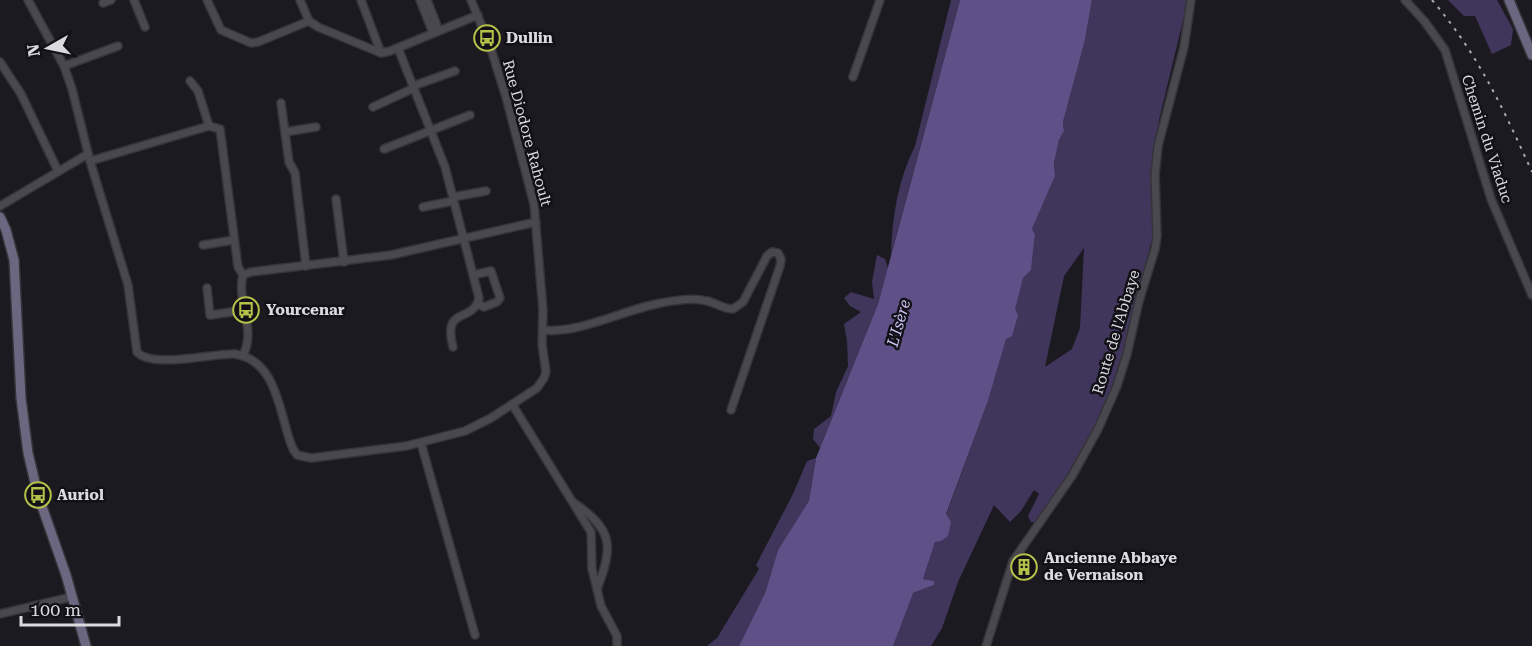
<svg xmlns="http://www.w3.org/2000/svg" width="1532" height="646" viewBox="0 0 1532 646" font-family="'Roboto Serif',serif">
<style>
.green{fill:#40365c;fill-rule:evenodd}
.water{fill:#5f5187}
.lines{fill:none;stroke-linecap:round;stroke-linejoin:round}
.street-casing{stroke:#353439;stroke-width:10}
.secondary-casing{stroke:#353439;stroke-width:12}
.street{stroke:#49484e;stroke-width:7}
.secondary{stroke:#6c6780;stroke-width:9}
.rail{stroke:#a9a8ad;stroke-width:2;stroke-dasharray:3 6;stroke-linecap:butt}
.labels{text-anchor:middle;stroke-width:5;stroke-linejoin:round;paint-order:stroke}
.poi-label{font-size:15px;font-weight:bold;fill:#dbdade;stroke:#121117;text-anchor:start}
.street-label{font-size:15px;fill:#dbdade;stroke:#121117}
.water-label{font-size:16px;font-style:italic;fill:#cdc2f4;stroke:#121117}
</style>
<rect width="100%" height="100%" fill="#1b1a20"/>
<!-- green -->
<g class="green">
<path d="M 951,0 L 960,0 L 891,255 C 892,217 898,180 915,146 Z"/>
<path d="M 1092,0 L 1188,0 L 1159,120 L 1151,174 L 1154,231 L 1124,350 L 1098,426 L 1045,516 L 1039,523 L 1031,522 L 1028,516 L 1039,494 L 1034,490 L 1021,511 L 1010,522 L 994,505 L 958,582 L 942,628 L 931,646 L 893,646 L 908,601 L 913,593 L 934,585 L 934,581 L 923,579 L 935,541 L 951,522 L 946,515 L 988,401 L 1023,278 L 1031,269 L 1035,236 L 1032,229 L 1055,176 L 1054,163 L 1059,140 L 1064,131 L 1063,122 L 1085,40 ZM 1084,248 L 1080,328 L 1072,349 L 1045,367 L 1064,276 Z"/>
<path d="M 1448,0 L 1497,0 L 1513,29 L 1511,45 L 1492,54 L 1475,16 L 1464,16 Z"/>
<path d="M 877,255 L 885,259 L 888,268 L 878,304 L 820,448 L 813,439 L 814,429 L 831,416 L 836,392 L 848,366 L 847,341 L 844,324 L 861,312 L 850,306 L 844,298 L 851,292 L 874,299 L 872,282 Z"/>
<path d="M 816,458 L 809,502 L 778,550 L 765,593 L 739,646 L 707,646 L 717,638 L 759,569 L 756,565 L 793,494 L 807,461 Z"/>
</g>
<!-- water -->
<path class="water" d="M 960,0 L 1092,0 L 1085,40 L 1063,122 L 1064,131 L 1059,140 L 1054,163 L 1055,176 L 1032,229 L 1035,235 L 1031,270 L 1023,278 L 1015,309 L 1018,315 L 1012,336 L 1006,339 L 988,401 L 946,514 L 951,522 L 948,536 L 941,541 L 935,542 L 923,579 L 934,581 L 934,585 L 913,593 L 893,646 L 739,646 L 765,593 L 778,550 L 809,501 L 816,458 L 878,304 Z"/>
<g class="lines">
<!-- street casing -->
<g class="street-casing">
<g id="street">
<path d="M 28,0 L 64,66 L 72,89 L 90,161 L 128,285 L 137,352 C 152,369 214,353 235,354 C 279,361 279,417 293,449 L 297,455 L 311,458 L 406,446 L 465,431 L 491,418 L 537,388 L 544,378 L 546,372 L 542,344 L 543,310 L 534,204 L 506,97 L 490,46 L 471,0"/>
<path d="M 134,0 L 145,27"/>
<path d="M 207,0 L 221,30 L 251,43 L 258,42 L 309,21"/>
<path d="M 300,0 L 309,21"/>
<path d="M 361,0 L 381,53"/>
<path d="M 420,0 L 433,33"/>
<path d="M 427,0 L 439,31"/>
<path d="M 1405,0 L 1425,22 L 1445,50 L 1491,199 L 1532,295"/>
<path d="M 103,3 L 111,0"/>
<path d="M 309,21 L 318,27 L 381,53 L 390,51 L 478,15"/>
<path d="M 398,48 L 445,167 L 479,298 C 473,324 442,305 453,347"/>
<path d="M 0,62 L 21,94 L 58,171"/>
<path d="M 64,66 L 118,46"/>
<path d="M 853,77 L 880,0"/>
<path d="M 190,81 L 198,91 L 209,126"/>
<path d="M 413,86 L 455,71"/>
<path d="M 281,103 L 289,162 L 295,173 L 306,266"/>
<path d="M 373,107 L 414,88"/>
<path d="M 285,132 L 316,127"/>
<path d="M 384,149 L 470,115"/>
<path d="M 90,161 L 209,126 L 220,129 L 238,267 L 243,275 C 236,301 257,329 243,355"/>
<path d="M 453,197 L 486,191"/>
<path d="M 336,199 L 344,262"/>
<path d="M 0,206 L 88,154"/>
<path d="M 423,207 L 453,201"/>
<path d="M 203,245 L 234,240"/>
<path d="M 243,275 L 251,272 L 391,255 L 536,222"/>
<path d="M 473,275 L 491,271 L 500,298 L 497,302 L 484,307 L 478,304"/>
<path d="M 207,288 L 210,315 L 246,310"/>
<path d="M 543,330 C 577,334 622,311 656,304 C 670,301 692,297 707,301 C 716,303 724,309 733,309 L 743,302 L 767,256 L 772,252 L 778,253 L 781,259 L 780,266 L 731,410"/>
<path d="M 512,404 L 591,532 L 592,569 L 597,589 L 601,606 L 617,636 L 617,646"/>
<path d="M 421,443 L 475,635"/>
<path d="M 574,503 C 614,530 613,547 597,589"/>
<path d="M 0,614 L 71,597"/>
<path d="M 986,646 L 1013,561 L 1072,476 L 1098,429 L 1117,386 L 1127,354 L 1139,301 L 1155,249 L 1157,236 L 1155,175 L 1158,146 L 1184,47 L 1191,0"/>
</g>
</g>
<!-- secondary casing -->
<g class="secondary-casing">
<g id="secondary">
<path d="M 1509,0 L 1532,55"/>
<path d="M 0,217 L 6,230 L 14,260 L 21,398 L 28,453 L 38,495 L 66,575 L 86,646"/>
</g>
</g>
<!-- street -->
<use href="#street" class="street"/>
<!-- secondary -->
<use href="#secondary" class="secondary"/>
<!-- rail -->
<path class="rail" d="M 1432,0 C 1478,54 1503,108 1532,172"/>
</g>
<!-- icons -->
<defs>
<g id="bus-ring" transform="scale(1.35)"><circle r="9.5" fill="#121117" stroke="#b5c249" stroke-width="1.5"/><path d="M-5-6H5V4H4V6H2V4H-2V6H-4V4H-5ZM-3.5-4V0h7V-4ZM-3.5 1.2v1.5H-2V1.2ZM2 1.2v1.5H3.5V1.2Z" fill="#b5c249"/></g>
<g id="building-ring" transform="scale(1.35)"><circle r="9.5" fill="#121117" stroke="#b5c249" stroke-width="1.5"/><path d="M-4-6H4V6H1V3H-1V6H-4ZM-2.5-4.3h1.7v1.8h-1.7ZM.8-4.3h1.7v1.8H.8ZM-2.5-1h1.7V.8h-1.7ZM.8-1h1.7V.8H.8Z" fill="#b5c249"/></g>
</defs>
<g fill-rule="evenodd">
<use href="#bus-ring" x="487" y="38"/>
<use href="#bus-ring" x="246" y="310"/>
<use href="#bus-ring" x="38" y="495"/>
<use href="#building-ring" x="1024" y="567"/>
</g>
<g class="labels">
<!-- poi labels -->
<g class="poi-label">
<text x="506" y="43">Dullin</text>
<text x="266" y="315">Yourcenar</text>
<text x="57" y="500">Auriol</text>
<text x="1044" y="563">Ancienne Abbaye<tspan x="1044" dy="17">de Vernaison</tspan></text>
</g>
<!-- street labels -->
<g class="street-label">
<text transform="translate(527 133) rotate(75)" y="5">Rue Diodore Rahoult</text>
<text transform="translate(1487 139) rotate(72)" y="5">Chemin du Viaduc</text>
<text transform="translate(1116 332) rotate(-73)" y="5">Route de l'Abbaye</text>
</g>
<!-- water labels -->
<g class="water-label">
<text transform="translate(898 323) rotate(-74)" y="6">L'Isère</text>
</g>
</g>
<!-- north arrow -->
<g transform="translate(48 48) rotate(261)" stroke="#121117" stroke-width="4.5" paint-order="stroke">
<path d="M0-4.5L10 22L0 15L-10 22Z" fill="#dbdade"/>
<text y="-9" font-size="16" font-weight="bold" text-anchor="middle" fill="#dbdade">N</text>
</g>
<!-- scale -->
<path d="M21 616v9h98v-9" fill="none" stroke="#dbdade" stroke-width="3"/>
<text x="30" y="616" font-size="18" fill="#dbdade" stroke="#121117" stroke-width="4.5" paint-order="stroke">100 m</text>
</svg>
